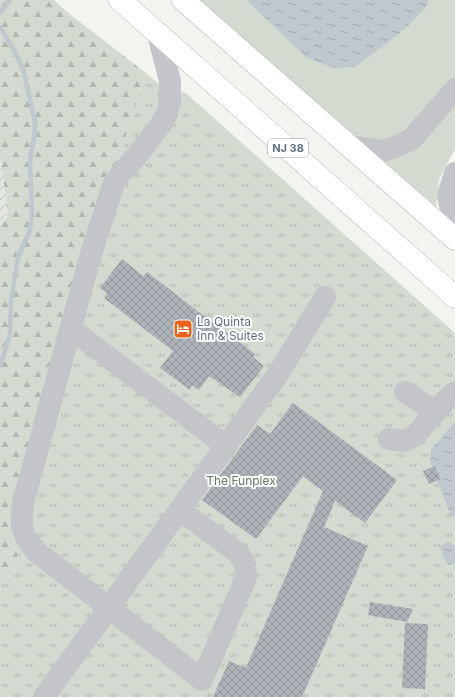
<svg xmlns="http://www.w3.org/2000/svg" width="455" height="697" viewBox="0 0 455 697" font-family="Inter,sans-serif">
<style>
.industrial{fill:url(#industrial-furrows)}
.grass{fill:#d3dbd0}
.forest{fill:url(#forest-firs)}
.park{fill:url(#park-tufts)}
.water{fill:url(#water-ripples)}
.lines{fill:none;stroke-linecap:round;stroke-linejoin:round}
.stream{stroke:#bec8ce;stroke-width:4.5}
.building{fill:url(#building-cross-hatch)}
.highway-casing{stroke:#b5b7ba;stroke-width:23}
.minor{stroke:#c3c5c9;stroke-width:22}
.highway{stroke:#fff;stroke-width:22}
.labels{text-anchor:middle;stroke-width:4;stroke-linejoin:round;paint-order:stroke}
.shield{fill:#fff;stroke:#919aa7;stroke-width:1}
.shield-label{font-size:11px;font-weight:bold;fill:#626f81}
.poi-label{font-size:12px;fill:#626f81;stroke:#fff;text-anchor:start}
.park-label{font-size:12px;fill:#637861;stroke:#fff}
</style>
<defs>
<pattern id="industrial-furrows" width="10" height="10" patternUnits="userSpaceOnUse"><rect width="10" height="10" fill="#e4e4e3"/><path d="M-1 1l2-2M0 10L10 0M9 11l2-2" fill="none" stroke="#bcbdbd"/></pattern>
<pattern id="forest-firs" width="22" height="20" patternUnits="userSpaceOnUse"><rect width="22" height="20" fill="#d3dbd0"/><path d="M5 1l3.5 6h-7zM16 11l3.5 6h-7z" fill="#afb6ae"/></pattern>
<pattern id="park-tufts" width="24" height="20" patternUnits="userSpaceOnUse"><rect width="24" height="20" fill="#d3dbd0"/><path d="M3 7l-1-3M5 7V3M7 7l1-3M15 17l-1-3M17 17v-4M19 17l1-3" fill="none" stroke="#afb6ae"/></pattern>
<pattern id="water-ripples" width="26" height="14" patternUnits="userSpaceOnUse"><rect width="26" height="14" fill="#bec8ce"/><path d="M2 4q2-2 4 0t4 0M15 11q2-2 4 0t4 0" fill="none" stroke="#9ea7ad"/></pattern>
<pattern id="building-cross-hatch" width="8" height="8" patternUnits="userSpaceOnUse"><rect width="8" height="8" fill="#aeb3b9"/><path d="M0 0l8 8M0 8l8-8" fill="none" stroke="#91969c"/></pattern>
</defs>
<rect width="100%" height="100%" fill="#f3f4ef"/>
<!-- industrial -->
<path class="industrial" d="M 0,153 L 8,215 L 0,226 Z"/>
<!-- grass -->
<g class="grass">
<path d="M 195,0 L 455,0 L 455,81 L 406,136 L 389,143 L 364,141 L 347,132 Z"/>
<path d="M 182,91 L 188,95 L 455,333 L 455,373 L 176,121 Z"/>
<path d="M 455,103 L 455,149 L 439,179 L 436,210 L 379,159 Z"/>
</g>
<!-- forest -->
<path class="forest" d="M 0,0 L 54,0 L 67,12 L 146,73 L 116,167 L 12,532 L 19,562 L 0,588 L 0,226 L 8,215 L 0,153 Z"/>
<!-- park -->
<path class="park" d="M 146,73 L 455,338 L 455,697 L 0,697 L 0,588 L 19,562 L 12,532 L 116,167 Z"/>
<!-- water -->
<g class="water">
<path d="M 246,0 L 428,0 L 427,6 L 410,24 L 385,45 L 354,67 L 334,68 L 307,58 Z"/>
<path d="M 455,421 L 455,518 L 450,513 L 437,480 L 441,479 L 435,466 L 432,467 L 430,460 L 431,450 Z"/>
<path d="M 447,542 L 450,542 L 455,547 L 455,563 L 449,565 L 445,561 L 440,547 Z"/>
</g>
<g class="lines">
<!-- stream -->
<g class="stream">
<path d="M 0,13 L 10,0"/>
<path d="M 0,27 L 15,52 L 24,72 L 35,122 L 34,138 L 30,161 L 32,214 L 30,230 L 18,257 L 11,302 L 10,334 L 0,367"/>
</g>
</g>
<!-- building -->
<g class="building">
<path d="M 122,259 L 143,276 L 147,272 L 212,322 L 213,320 L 223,328 L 222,329 L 255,354 L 253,357 L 264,366 L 240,397 L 209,376 L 199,390 L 192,385 L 190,390 L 160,368 L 173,351 L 104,298 L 107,293 L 100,288 Z"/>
<path d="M 293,403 L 397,480 L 365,523 L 335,501 L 324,527 L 368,546 L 302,697 L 213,697 L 229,661 L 246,668 L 323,491 L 303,476 L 256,539 L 202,500 L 257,425 L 270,434 Z"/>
<path d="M 435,466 L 441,479 L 429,484 L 423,471 Z"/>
<path d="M 370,602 L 413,609 L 407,622 L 368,615 Z"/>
<path d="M 405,623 L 428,624 L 425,689 L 402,688 Z"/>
</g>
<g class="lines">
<!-- highway casing -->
<g class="highway-casing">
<g id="highway">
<path d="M 120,0 L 455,297"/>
<path d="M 183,0 L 455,239"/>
</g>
</g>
<!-- minor -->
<g class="minor">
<path d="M 158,34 L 170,81 L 170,101 L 167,114 L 162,123 L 136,157 L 123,171 L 114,183 L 91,254 L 23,503 C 20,526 21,535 37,552 L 202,680 L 246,578 L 245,564 L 238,553 L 180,510"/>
<path d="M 350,146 L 382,151 L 398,146 L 412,139 L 455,89"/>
<path d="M 455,173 L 448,195 L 455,232"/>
<path d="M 71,329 L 226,446"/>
<path d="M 405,392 L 435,411"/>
<path d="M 389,439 L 404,441 L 416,435 L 429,419 L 448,398 L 455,392"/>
<path d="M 44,697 L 278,374 L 325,297"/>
</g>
<!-- highway -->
<use href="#highway" class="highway"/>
</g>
<!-- icons -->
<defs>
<g id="hotel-square" transform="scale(1)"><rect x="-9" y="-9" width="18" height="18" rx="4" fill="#e8631b" stroke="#fff"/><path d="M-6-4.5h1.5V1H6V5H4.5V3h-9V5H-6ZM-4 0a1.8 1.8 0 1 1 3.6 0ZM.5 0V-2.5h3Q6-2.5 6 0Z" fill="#fff"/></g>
</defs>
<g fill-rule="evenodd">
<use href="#hotel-square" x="183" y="329"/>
</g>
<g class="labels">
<!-- shield labels -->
<rect class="shield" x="268" y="139" width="40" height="18" rx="3"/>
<g class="shield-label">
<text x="288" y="152">NJ 38</text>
</g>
<!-- poi labels -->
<g class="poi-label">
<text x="197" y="326">La Quinta<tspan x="197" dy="14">Inn &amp; Suites</tspan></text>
</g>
<!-- park labels -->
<g class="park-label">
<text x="241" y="485">The Funplex</text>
</g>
</g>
</svg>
